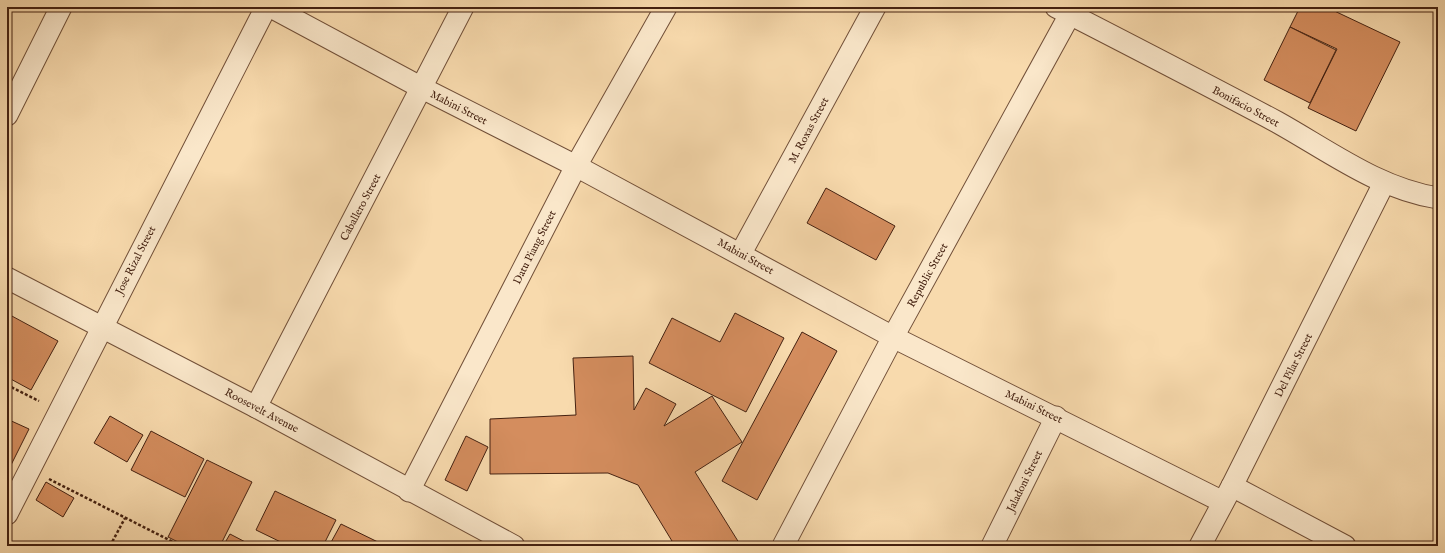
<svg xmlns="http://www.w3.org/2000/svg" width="1445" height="553" viewBox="0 0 1445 553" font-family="'IM FELL English',serif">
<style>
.building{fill:#d48d5e;stroke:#442111}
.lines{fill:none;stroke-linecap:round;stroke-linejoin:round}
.street-casing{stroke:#714f38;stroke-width:23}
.path{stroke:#442111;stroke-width:2.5;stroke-dasharray:3 2;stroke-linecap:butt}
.street{stroke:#fae7ca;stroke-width:21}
.labels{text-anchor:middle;stroke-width:3;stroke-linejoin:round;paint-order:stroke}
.street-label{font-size:11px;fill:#442111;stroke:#fae7ca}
</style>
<rect width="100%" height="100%" fill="#f8daad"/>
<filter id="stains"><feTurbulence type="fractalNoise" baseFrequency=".005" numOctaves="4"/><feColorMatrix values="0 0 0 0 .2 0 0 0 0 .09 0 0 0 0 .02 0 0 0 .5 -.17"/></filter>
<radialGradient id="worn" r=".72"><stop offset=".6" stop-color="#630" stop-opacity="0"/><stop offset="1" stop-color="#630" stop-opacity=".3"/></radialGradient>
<!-- building -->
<g class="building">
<path d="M 1300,7 L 1326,7 L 1400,42 L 1356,131 L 1308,108 L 1337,49 L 1290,27 Z"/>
<path d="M 1290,27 L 1336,50 L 1310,103 L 1264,80 Z"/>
<path d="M 826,188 L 895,226 L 876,260 L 807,223 Z"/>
<path d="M 735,313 L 784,338 L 746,412 L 649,363 L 672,318 L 720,342 Z"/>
<path d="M 10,315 L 58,341 L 31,390 L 7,377 L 7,321 Z"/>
<path d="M 802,332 L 837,351 L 757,500 L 722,481 Z"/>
<path d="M 633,356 L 634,410 L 646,388 L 676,404 L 664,426 L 712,396 L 742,442 L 695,472 L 741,546 L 675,546 L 638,485 L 608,473 L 490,474 L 490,419 L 576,415 L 573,358 Z"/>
<path d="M 110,416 L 143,435 L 127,462 L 94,443 Z"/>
<path d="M 7,419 L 29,429 L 7,473 Z"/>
<path d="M 151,431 L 204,459 L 185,497 L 131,470 Z"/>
<path d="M 466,436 L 488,447 L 467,491 L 445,480 Z"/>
<path d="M 207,460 L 252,482 L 220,546 L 186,546 L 168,537 Z"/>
<path d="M 46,482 L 74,498 L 63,517 L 36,500 Z"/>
<path d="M 275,491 L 336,520 L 323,546 L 289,546 L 256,530 Z"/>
<path d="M 341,524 L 382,544 L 381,546 L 329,546 Z"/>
<path d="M 230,534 L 253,546 L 223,546 Z"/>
</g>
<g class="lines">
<!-- street casing -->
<g class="street-casing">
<g id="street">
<path d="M 271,7 L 422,88 L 576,166 L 893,337 L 1223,502"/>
<path d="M 1056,7 C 1130,45 1204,83 1277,122 C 1329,151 1379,189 1438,198"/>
<path d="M 7,115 L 61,7"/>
<path d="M 741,253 L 875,7"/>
<path d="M 7,278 L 256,407 L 514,546"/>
<path d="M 256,407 L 463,7"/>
<path d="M 1232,486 L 1345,546"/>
<path d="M 409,491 L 576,166 L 666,7"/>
<path d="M 7,514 L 266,7"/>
<path d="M 783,546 L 893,337 L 1074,7"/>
<path d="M 992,546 L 1056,417"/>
<path d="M 1200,546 L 1232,486 L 1384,183"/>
</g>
</g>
<!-- path -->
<g class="path">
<path d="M 7,385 L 39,401"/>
<path d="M 49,479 L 181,546"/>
<path d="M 110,546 L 125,518"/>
</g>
<!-- street -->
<use href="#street" class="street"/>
</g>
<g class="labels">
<!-- street labels -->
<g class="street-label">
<text transform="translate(1246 106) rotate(28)" y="4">Bonifacio Street</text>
<text transform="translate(459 107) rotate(27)" y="4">Mabini Street</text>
<text transform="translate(808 130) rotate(-62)" y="4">M. Roxas Street</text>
<text transform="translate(360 207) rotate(-62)" y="4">Caballero Street</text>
<text transform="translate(534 247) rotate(-63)" y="4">Datu Piang Street</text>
<text transform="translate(746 256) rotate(29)" y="4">Mabini Street</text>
<text transform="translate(135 260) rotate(-63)" y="4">Jose Rizal Street</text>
<text transform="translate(927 275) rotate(-61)" y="4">Republic Street</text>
<text transform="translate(1293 365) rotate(-63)" y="4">Del Pilar Street</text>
<text transform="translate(1034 406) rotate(26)" y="4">Mabini Street</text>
<text transform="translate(262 410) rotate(28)" y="4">Roosevelt Avenue</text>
<text transform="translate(1024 481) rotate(-64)" y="4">Jaladoni Street</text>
</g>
</g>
<!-- margin -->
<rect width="1445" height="553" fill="none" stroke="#f8daad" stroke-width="24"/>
<rect x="8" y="8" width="1429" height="537" fill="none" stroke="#442111" stroke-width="2"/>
<rect x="12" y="12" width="1421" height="529" fill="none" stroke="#442111"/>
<rect width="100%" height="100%" filter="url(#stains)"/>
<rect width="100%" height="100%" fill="url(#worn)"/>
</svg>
